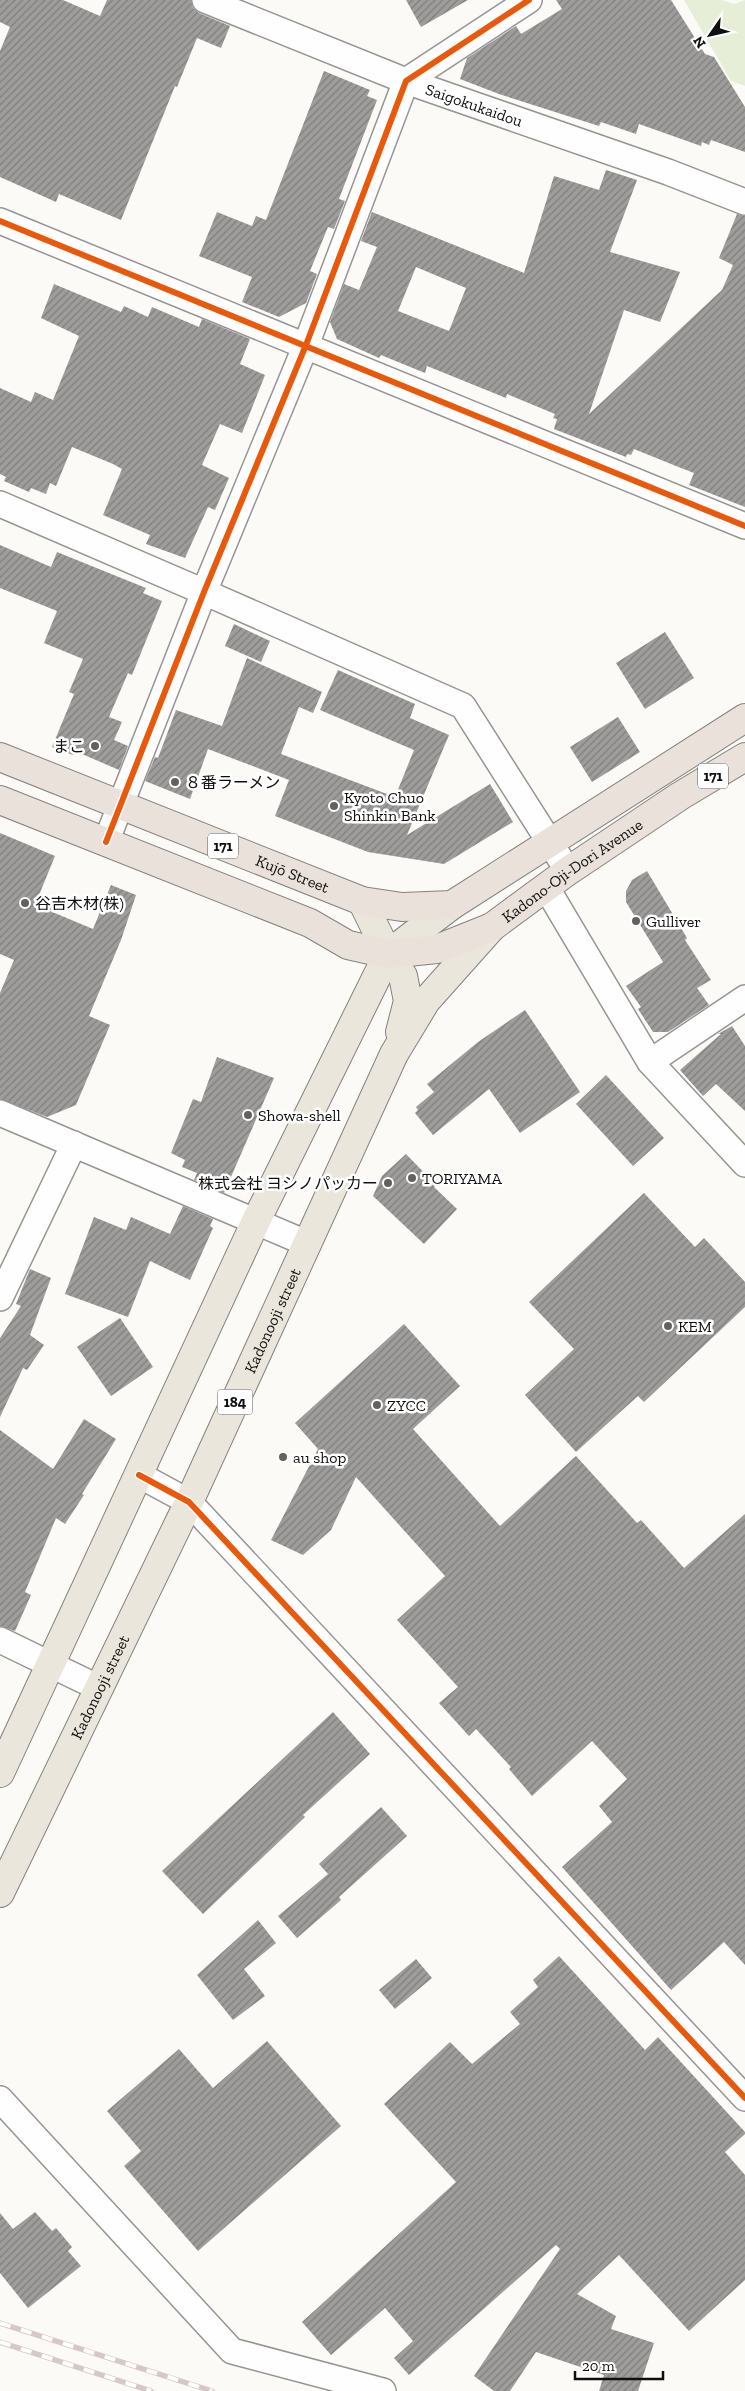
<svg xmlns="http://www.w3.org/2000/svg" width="745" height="2391" viewBox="0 0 745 2391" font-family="'Zilla Slab','Noto Sans JP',serif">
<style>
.park{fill:#e6eed8}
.building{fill:url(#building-hatch);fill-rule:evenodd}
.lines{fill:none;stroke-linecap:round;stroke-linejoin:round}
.minor-casing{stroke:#959593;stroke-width:28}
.primary-casing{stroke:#838280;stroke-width:30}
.trunk-casing{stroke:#838280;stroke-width:30}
.minor{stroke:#fefefe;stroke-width:25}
.primary{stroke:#ebe6dc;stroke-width:28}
.trunk{stroke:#eae2da;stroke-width:28}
.rail-casing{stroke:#d6c8c8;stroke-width:5.5}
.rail{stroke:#fff;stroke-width:4;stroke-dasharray:11;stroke-linecap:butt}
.cycleway-casing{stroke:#fff;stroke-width:9}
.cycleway{stroke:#e8590c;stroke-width:6}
.poi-dot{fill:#626160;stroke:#fff;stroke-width:2}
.labels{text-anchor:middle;stroke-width:5;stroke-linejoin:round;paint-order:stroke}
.shield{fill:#fff;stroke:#575757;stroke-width:1}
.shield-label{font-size:15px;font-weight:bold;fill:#0f0f0f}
.street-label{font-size:16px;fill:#0f0f0f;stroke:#fff}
.poi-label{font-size:16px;fill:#0f0f0f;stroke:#fff;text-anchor:start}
</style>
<defs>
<pattern id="building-hatch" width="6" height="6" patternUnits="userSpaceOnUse" patternTransform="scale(1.25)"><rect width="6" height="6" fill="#9f9d9b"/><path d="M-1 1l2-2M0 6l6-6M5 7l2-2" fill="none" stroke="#807e7d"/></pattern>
</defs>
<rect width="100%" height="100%" fill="#fbfaf6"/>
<!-- park -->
<path class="park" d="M 684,0 L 722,0 L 734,4 L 745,0 L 745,86 L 731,81 Z"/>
<!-- building -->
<g class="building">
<path d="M 0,0 L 63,0 L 100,16 L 107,0 L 191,0 L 193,8 L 199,13 L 230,26 L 221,48 L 197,38 L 177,87 L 175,86 L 121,220 L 59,194 L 56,202 L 0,177 L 0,51 L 10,27 L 0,22 Z"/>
<path d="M 406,0 L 468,0 L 421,27 Z"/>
<path d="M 556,0 L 671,0 L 705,54 L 714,57 L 745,107 L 745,152 L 711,140 L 709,145 L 702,142 L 701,146 L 639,124 L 636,134 L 601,122 L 599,126 L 499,94 L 460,79 L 467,58 L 516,26 L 521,34 L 562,9 Z"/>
<path d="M 324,71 L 370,90 L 367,96 L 377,100 L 339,199 L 345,201 L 334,229 L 328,227 L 310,271 L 317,274 L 306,303 L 279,317 L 242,302 L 252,277 L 199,256 L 217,212 L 252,226 L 256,216 L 266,220 Z"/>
<path d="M 606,170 L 637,180 L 610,252 L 680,272 L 660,322 L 624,310 L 589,414 L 722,290 L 733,265 L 719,258 L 737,214 L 745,216 L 745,507 L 689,485 L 694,473 L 676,466 L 634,449 L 631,455 L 627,454 L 626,457 L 554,429 L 557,419 L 553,418 L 555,414 L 507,394 L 506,398 L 427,366 L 425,373 L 381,355 L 379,358 L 337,339 L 330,322 L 344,284 L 359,290 L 377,247 L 361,241 L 372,212 L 524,273 L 554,176 L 599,190 ZM 416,267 L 466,288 L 449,331 L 398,311 Z"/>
<path d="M 54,284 L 121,312 L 124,306 L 148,317 L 152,307 L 199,327 L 202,319 L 250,339 L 240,364 L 265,375 L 242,433 L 220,424 L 202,465 L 229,478 L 215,510 L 208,507 L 185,558 L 146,544 L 150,535 L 103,515 L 122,469 L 113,464 L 72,447 L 56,486 L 50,483 L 46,494 L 31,488 L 29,492 L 4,481 L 6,477 L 0,474 L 0,388 L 31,402 L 35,392 L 53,400 L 79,336 L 41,318 Z"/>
<path d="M 0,545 L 51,567 L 57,552 L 146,588 L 143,593 L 162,601 L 132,675 L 128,673 L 109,717 L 122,722 L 114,740 L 128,746 L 119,770 L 75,751 L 73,755 L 52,747 L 74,694 L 69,692 L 83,659 L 44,643 L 57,611 L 0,588 Z"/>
<path d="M 234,624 L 270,641 L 261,662 L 225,646 Z"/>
<path d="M 665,632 L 694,678 L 645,709 L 616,663 Z"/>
<path d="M 247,658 L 322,692 L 313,713 L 299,707 L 281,754 L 395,797 L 414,750 L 320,710 L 338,670 L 415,704 L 410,718 L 449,735 L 407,835 L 490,784 L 513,822 L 444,864 L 368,852 L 275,816 L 289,780 L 208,749 L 190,799 L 145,781 L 155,757 L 158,758 L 176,710 L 222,726 Z"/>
<path d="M 618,717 L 640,752 L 592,782 L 570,747 Z"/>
<path d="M 0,833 L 55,856 L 37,900 L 52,906 L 50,911 L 93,929 L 111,885 L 136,895 L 121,940 L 89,1016 L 110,1025 L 76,1105 L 47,1117 L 0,1099 L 0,993 L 14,960 L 0,954 Z"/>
<path d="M 647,871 L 687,938 L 685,940 L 711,980 L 697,988 L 709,1005 L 668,1032 L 653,1032 L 638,1009 L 641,1007 L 626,986 L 663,962 L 626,902 L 626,891 L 632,880 Z"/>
<path d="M 525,1010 L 580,1092 L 520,1133 L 489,1089 L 433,1135 L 415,1113 L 418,1110 L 416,1107 L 434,1092 L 427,1084 L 478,1042 Z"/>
<path d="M 732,1026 L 745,1046 L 745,1111 L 716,1084 L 703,1096 L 680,1070 L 721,1034 L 718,1034 Z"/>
<path d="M 217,1057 L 274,1078 L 224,1193 L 194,1180 L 197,1173 L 182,1167 L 185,1160 L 171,1153 L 193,1099 L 201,1102 Z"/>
<path d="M 606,1075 L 664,1138 L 633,1166 L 576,1104 Z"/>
<path d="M 406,1154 L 436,1185 L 434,1187 L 457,1209 L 424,1244 L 373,1196 L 382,1176 Z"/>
<path d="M 644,1193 L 695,1247 L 704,1238 L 745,1282 L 745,1307 L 644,1402 L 638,1396 L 576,1452 L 525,1395 L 574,1349 L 529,1302 Z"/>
<path d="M 183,1206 L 213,1219 L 210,1226 L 213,1228 L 190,1280 L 150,1261 L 128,1317 L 65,1294 L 94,1217 L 126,1230 L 131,1217 L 170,1234 Z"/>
<path d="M 30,1269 L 51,1278 L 30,1335 L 44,1345 L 27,1370 L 23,1368 L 0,1417 L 0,1338 L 21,1306 L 16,1304 Z"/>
<path d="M 120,1318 L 153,1367 L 111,1396 L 77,1347 Z"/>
<path d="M 404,1324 L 460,1386 L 413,1429 L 500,1526 L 576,1456 L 637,1523 L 641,1520 L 684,1568 L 745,1514 L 745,1965 L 724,1942 L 671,1990 L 562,1867 L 612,1822 L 599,1806 L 627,1779 L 592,1741 L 532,1796 L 509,1769 L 511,1767 L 476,1729 L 469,1736 L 439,1703 L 458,1687 L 397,1620 L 445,1576 L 356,1477 L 331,1530 L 303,1555 L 271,1540 L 318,1449 L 295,1423 Z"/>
<path d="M 84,1419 L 116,1439 L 82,1494 L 84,1495 L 65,1524 L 56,1518 L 25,1592 L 31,1595 L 15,1631 L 0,1626 L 0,1430 L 53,1469 Z"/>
<path d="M 333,1712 L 370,1754 L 303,1815 L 305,1817 L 203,1914 L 162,1871 Z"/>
<path d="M 381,1807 L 407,1836 L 339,1897 L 341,1900 L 297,1938 L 278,1916 L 328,1874 L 319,1864 Z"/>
<path d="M 258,1920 L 276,1943 L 244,1969 L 265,1996 L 233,2020 L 197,1975 Z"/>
<path d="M 559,1956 L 645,2050 L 658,2037 L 745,2132 L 745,2134 L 725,2152 L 745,2175 L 745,2280 L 689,2331 L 619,2255 L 577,2294 L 616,2316 L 611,2329 L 654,2343 L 638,2391 L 599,2391 L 604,2375 L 536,2352 L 510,2391 L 494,2391 L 474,2376 L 560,2249 L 556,2245 L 409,2375 L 394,2358 L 413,2341 L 385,2308 L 331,2355 L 302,2322 L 456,2182 L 384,2104 L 450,2042 L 472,2064 L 520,2024 L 510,2012 L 538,1987 L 533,1980 Z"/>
<path d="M 416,1959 L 432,1978 L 395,2009 L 379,1990 Z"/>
<path d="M 267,2041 L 341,2126 L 198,2251 L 124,2166 L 141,2151 L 107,2111 L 179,2049 L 213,2088 Z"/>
<path d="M 35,2212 L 52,2231 L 56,2228 L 72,2247 L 68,2251 L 81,2266 L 28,2308 L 0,2273 L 0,2213 L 13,2229 Z"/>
</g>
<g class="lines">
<!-- minor casing -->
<g class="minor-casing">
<g id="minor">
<path id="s1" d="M 205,0 L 406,81 L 668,172 L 745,202"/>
<path d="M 0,221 L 745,526"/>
<path d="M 0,504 L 204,592 L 463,706 L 568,871"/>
<path d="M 106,842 L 204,592 L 306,345 L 406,81 L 529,0"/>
<path d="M 546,887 L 650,1062 L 745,1164"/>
<path d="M 650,1062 L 745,998"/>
<path d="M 0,1113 L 306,1243"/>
<path d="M 0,1298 L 74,1144"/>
<path d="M 139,1475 L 189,1502 L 745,2098"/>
<path d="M 0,1640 L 99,1688"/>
<path d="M 0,2099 L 232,2351 L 383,2391"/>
</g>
</g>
<!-- primary casing -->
<g class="primary-casing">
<g id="primary">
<path d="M 362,901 L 388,954 L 403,976 L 408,1001 L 400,1032"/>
<path d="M 0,1773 L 256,1221 L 388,954 L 452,905"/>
<path id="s2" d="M 0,1893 L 189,1502 L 394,1054 L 426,1001 L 492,927"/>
</g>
</g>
<!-- trunk casing -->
<g class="trunk-casing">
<g id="trunk">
<path id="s3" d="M 0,757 L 362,901 L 402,907 L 452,905 L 745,718"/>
<path id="s4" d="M 0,800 L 310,923 L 348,945 L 388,954 L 437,949 L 492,927 L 568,871 L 680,796 L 745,757"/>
</g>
</g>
<!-- minor -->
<use href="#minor" class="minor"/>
<!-- primary -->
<use href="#primary" class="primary"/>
<!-- trunk -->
<use href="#trunk" class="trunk"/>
<!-- rail casing -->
<g class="rail-casing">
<g id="rail">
<path d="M 0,2323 L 212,2391"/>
<path d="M 0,2342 L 151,2391"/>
</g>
</g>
<!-- rail -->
<use href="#rail" class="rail"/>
<!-- cycleway casing -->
<g class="cycleway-casing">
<g id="cycleway">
<path d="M 0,221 L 745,526"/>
<path d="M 106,842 L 204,592 L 306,345 L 406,81 L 529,0"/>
<path d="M 139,1475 L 189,1502 L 745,2098"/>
</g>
</g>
<!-- cycleway -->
<use href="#cycleway" class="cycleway"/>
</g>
<!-- markers -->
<g class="poi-dot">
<circle cx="95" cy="746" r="5"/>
<circle cx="175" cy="782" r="5"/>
<circle cx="334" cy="806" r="5"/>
<circle cx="25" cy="903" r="5"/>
<circle cx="636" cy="921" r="5"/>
<circle cx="248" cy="1115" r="5"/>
<circle cx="412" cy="1178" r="5"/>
<circle cx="388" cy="1183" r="5"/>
<circle cx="668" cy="1326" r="5"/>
<circle cx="377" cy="1405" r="5"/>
<circle cx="283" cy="1457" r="5"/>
</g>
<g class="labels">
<!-- shield labels -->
<g class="shield">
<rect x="698" y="763.5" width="30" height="25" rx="4"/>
<rect x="208" y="833.5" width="30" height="25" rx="4"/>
<rect x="217.5" y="1389.5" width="35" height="25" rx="4"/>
</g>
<g class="shield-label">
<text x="713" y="781">171</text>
<text x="223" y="851">171</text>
<text x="235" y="1407">184</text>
</g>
<!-- street labels -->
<g class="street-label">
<text dy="6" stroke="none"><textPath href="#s1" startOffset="289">Saigokukaidou</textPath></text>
<text dy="6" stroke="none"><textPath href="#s4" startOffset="625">Kadono-Oji-Dori Avenue</textPath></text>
<text dy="6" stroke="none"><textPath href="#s3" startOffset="315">Kujō Street</textPath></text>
<text dy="6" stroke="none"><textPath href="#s2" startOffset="634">Kadonooji street</textPath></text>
<text dy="6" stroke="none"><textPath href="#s2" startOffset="229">Kadonooji street</textPath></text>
</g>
<!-- poi labels -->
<g class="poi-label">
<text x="85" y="752" text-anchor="end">まこ</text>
<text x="185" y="788">８番ラーメン</text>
<text x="344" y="803">Kyoto Chuo<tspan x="344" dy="18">Shinkin Bank</tspan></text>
<text x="35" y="909">谷吉木材(株)</text>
<text x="646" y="927">Gulliver</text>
<text x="258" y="1121">Showa-shell</text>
<text x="422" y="1184">TORIYAMA</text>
<text x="378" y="1189" text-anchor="end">株式会社 ヨシノパッカー</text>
<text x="678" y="1332">KEM</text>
<text x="387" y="1411">ZYCC</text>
<text x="293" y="1463">au shop</text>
</g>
</g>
<!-- north arrow -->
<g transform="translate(710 35) rotate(236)" stroke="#ffffff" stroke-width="4" paint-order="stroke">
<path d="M0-4L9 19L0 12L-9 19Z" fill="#0f0f0f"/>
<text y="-8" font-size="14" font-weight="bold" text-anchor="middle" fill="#0f0f0f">N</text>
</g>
<!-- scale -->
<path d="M575 2371v8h88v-8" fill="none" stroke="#0f0f0f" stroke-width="2.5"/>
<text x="582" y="2371" font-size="15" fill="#0f0f0f" stroke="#ffffff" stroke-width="4" paint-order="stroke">20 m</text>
</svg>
